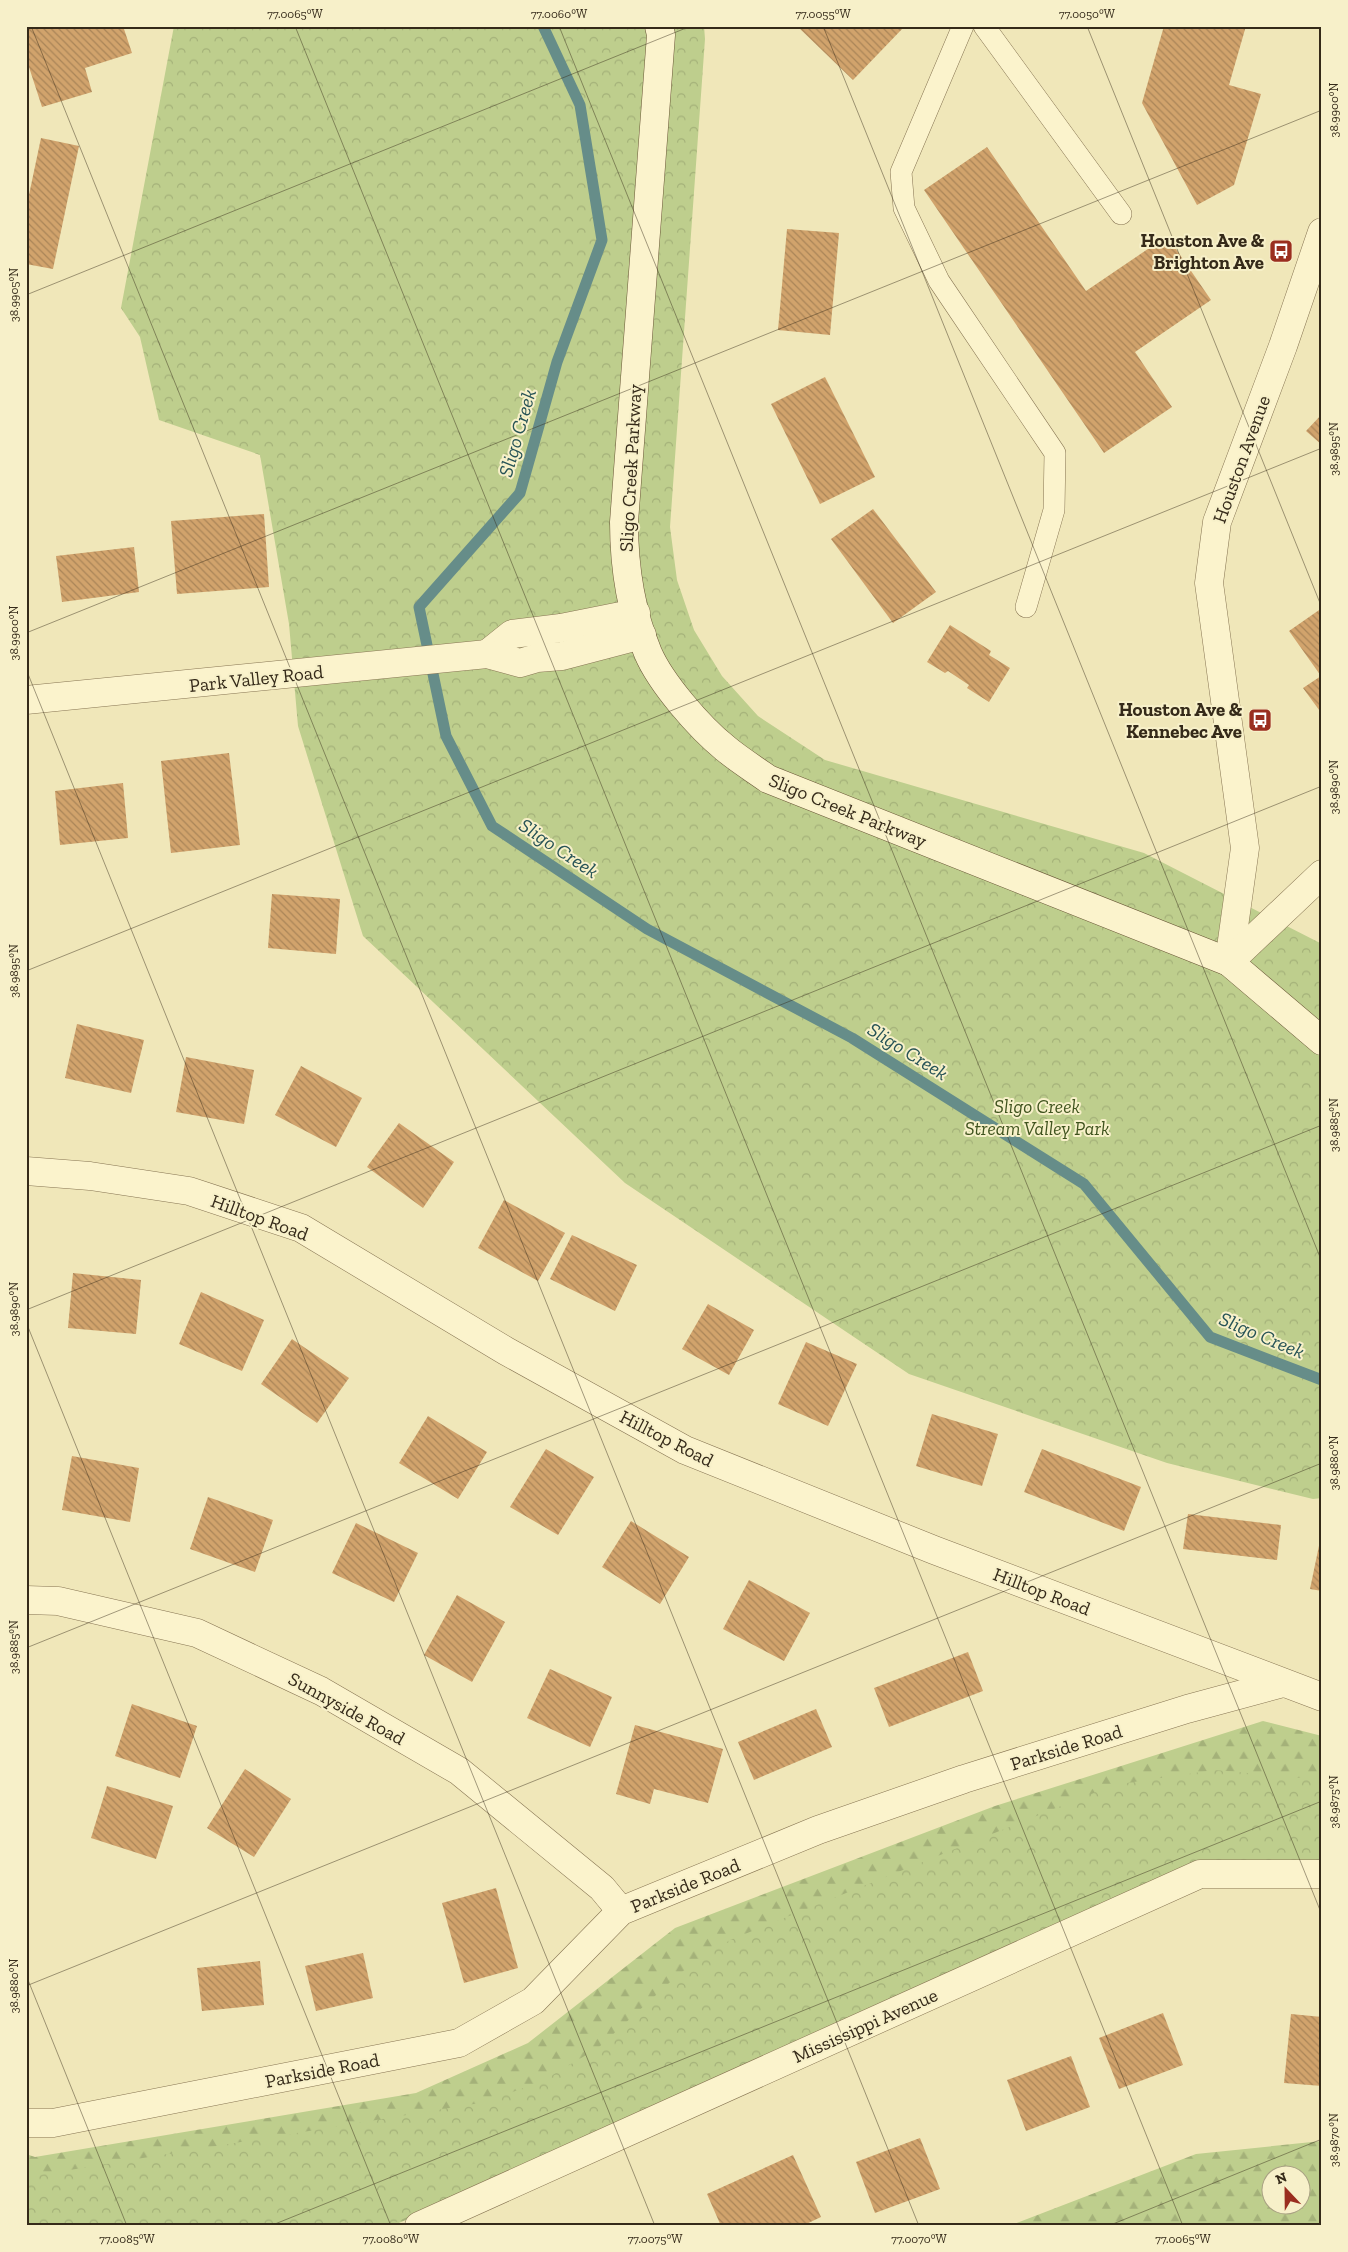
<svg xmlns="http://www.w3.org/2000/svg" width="1348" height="2252" viewBox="0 0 1348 2252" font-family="'Zilla Slab',serif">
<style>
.forest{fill:url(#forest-firs);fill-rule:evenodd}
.park{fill:url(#park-crowns)}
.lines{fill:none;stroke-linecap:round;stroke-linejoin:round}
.stream{stroke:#668d89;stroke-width:11}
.building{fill:url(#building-back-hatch)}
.lane-casing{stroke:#877553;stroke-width:22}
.street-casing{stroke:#877553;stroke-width:29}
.secondary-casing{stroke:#695636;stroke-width:29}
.lane{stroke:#fbf3cc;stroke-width:21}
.street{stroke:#fbf3cc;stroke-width:28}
.secondary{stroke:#fbf3cc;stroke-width:28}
.ticks{fill:none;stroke:#352a19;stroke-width:1;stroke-opacity:0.45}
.labels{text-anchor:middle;stroke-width:4;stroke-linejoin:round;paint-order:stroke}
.poi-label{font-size:19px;font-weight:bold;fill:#352a19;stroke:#f7f0c9;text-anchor:end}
.street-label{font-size:19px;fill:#352a19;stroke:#f7f0c9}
.park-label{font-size:19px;font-style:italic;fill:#3f531e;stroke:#f7f0c9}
.water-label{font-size:20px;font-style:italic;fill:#275356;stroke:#f7f0c9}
.neatline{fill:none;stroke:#352a19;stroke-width:2}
.ticks-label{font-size:12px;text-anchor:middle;fill:#352a19}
</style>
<defs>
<pattern id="forest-firs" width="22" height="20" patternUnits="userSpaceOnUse" patternTransform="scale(1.25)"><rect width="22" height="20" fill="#bece8d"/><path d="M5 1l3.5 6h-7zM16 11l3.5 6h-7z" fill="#a4b179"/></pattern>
<pattern id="park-crowns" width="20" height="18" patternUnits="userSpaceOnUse" patternTransform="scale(1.25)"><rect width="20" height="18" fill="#bece8d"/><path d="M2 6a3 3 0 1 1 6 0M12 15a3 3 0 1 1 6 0" fill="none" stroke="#a4b179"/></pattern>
<pattern id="building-back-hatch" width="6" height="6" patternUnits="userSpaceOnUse" patternTransform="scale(1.25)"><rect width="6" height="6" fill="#d1a36c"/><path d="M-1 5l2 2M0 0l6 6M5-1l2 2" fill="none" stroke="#aa8558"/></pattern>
</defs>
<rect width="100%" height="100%" fill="#f0e7b9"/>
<!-- forest -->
<g class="forest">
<path d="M 1263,1721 L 1322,1736 L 1322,1867 L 1211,1868 L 392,2226 L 26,2226 L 26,2154 L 35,2157 L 416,2093 L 528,2043 L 675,1928 L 995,1806 Z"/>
<path d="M 1322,2141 L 1322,2226 L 1009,2226 L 1196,2154 ZM 1270,2174 L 1300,2174 L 1300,2204 L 1270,2204 Z"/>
</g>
<!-- park -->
<g class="park">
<path d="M 174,26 L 704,26 L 705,39 L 670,527 L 677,580 L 694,630 L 722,676 L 758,716 L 825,760 L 1144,853 L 1322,944 L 1322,1498 L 1313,1499 L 1167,1463 L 909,1374 L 625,1183 L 363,936 L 298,726 L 289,624 L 260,455 L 159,420 L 140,337 L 121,308 Z"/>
<path d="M 1215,1770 L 1322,1780 L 1322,1873 L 1209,1867 L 387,2226 L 26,2226 L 26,2173 L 39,2175 L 486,2102 L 544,2080 L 598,2048 L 679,1974 L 730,1940 L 1113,1785 Z"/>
</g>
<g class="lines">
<!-- stream -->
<path class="stream" d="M 543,26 L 580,105 L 602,240 L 557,362 L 520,493 L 419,607 L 446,736 L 492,826 L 647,929 L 852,1038 L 1084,1184 L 1210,1337 L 1322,1380"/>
</g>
<!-- building -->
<g class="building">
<path d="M 32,26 L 123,26 L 132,53 L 85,68 L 92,92 L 42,107 L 26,58 L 26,28 Z"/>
<path d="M 797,26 L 903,26 L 904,27 L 853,80 Z"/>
<path d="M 1164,26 L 1246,26 L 1229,85 L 1261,94 L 1234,185 L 1197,205 L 1142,103 Z"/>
<path d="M 41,138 L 79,146 L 53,269 L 26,264 L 26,209 Z"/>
<path d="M 987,147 L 1086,291 L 1167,236 L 1211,300 L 1135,352 L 1172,407 L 1104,453 L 924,190 Z"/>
<path d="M 787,229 L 839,233 L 830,335 L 778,330 Z"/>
<path d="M 825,377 L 875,477 L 820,504 L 771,404 Z"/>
<path d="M 1322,414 L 1322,445 L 1306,431 Z"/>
<path d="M 873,509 L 936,592 L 893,623 L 831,539 Z"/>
<path d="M 264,514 L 269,587 L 177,594 L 171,521 Z"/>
<path d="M 134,547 L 139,592 L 62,602 L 56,556 Z"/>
<path d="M 1322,608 L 1322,714 L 1303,688 L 1321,676 L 1289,631 Z"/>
<path d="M 950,625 L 991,651 L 989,655 L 1010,668 L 989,702 L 967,688 L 969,685 L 948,671 L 945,673 L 927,662 Z"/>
<path d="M 229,753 L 240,845 L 171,853 L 161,761 Z"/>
<path d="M 123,783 L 128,838 L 60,845 L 55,791 Z"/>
<path d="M 272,894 L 340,899 L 336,954 L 268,948 Z"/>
<path d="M 77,1024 L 144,1040 L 131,1093 L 65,1078 Z"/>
<path d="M 186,1057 L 254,1070 L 244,1124 L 176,1112 Z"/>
<path d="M 301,1066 L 362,1098 L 336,1147 L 275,1115 Z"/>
<path d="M 399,1123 L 454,1162 L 423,1208 L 367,1167 Z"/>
<path d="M 504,1200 L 565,1233 L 538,1281 L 478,1248 Z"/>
<path d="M 572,1235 L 637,1265 L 615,1311 L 550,1279 Z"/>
<path d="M 73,1273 L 141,1280 L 136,1334 L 68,1328 Z"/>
<path d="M 201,1292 L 264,1320 L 242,1371 L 179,1344 Z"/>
<path d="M 708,1304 L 754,1330 L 729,1375 L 682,1349 Z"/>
<path d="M 292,1339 L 349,1378 L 317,1423 L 261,1384 Z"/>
<path d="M 806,1342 L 857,1364 L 828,1426 L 778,1404 Z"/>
<path d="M 932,1414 L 998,1434 L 982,1486 L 916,1466 Z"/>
<path d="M 428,1416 L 487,1452 L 458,1499 L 399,1463 Z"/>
<path d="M 546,1449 L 594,1477 L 558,1535 L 510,1507 Z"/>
<path d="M 1042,1449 L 1141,1487 L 1124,1531 L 1024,1492 Z"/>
<path d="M 72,1456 L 139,1468 L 130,1522 L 62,1510 Z"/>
<path d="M 208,1497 L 273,1520 L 255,1572 L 190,1549 Z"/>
<path d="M 1188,1514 L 1281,1525 L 1277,1560 L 1183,1549 Z"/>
<path d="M 631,1521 L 689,1557 L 660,1604 L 602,1567 Z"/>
<path d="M 356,1523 L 418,1553 L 394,1602 L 332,1573 Z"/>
<path d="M 1321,1536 L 1322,1536 L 1322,1591 L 1310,1589 Z"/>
<path d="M 749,1580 L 810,1613 L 784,1661 L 723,1629 Z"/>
<path d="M 457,1595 L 505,1622 L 472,1682 L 424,1655 Z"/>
<path d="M 968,1652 L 983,1691 L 889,1727 L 874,1688 Z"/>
<path d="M 550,1669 L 612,1697 L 590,1747 L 527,1718 Z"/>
<path d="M 132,1704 L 197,1726 L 180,1778 L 115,1756 Z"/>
<path d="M 816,1709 L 832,1747 L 754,1780 L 738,1742 Z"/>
<path d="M 635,1725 L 723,1749 L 708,1803 L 654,1789 L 650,1804 L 616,1794 Z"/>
<path d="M 245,1769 L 291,1799 L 254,1857 L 207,1828 Z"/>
<path d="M 107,1786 L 173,1806 L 156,1859 L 91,1838 Z"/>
<path d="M 496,1888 L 518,1968 L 464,1983 L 442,1903 Z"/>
<path d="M 363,1953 L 373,1998 L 316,2011 L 305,1966 Z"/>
<path d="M 260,1961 L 264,2005 L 202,2011 L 197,1968 Z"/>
<path d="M 1163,2013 L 1183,2065 L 1119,2089 L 1099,2038 Z"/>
<path d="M 1291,2014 L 1322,2017 L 1322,2086 L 1284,2083 Z"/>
<path d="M 1071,2056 L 1090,2107 L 1026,2131 L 1007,2080 Z"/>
<path d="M 920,2138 L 940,2189 L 875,2213 L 856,2162 Z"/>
<path d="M 793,2155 L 821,2217 L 802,2226 L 721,2226 L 707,2194 Z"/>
</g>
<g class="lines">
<!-- lane casing -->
<g class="lane-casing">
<g id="lane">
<path d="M 963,26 L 901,172 L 904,208 L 939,281 L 1055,453 L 1054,510 L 1026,607"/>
<path d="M 984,26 L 1121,214"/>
</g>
</g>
<!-- street casing -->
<g class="street-casing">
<g id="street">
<path d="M 487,654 L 512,634 L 561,628 L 636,613"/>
<path d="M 26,700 L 487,654 L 520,663 L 537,658 L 562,656 L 642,635"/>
<path d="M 1229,962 L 1245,848 L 1209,583 L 1217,522 L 1283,346 L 1322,232"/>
<path d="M 1229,962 L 1322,874"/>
<path d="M 26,1171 L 90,1176 L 189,1191 L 301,1228 L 506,1351 L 685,1450 L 934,1550 L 1322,1697"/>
<path d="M 26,1600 L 58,1601 L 197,1633 L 321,1691 L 459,1771 L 602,1888 L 621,1911"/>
<path d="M 26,2123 L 53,2123 L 459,2043 L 533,2001 L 621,1911 L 818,1830 L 964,1779 L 1187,1709 L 1283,1683"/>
<path d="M 419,2226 L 1200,1874 L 1322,1874"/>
</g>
</g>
<!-- secondary casing -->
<g class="secondary-casing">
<path id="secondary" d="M 659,26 L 661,35 L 624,522 C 624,566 631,612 648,653 C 661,683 699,727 725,748 C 738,759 754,769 768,779 L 1229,962 L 1322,1041"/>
</g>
<!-- lane -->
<use href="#lane" class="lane"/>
<!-- street -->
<use href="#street" class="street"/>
<!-- secondary -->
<use href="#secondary" class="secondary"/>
</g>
<!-- ticks -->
<path class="ticks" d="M 31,26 L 919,2226M 295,26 L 1183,2226M 559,26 L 1322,1915M 823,26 L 1322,1262M 1087,26 L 1322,608M 26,295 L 691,26M 26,633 L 1322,110M 26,669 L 655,2226M 26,971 L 1322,448M 26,1310 L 1322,786M 26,1322 L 391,2226M 26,1648 L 1322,1125M 26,1975 L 127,2226M 26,1986 L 1322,1463M 270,2226 L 1322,1801M 1108,2226 L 1322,2139"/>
<!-- icons -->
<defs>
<g id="bus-square" transform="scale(1.25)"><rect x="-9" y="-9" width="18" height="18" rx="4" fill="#9a2e1f" stroke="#f7f0c9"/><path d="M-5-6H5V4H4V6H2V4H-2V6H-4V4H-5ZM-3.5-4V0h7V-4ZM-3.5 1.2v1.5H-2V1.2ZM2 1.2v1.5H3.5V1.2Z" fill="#fff"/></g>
</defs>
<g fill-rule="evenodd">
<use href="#bus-square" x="1281" y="251"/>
<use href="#bus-square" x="1260" y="720"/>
</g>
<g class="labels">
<!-- poi labels -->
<g class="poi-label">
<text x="1264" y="247">Houston Ave &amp;<tspan x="1264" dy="22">Brighton Ave</tspan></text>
<text x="1242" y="716">Houston Ave &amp;<tspan x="1242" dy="22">Kennebec Ave</tspan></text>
</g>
<!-- street labels -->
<g class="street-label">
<text transform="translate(1241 459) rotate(-70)" y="7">Houston Avenue</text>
<text transform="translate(630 468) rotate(-87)" y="7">Sligo Creek Parkway</text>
<text transform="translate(256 678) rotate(-6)" y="7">Park Valley Road</text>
<text transform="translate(848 810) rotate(22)" y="7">Sligo Creek Parkway</text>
<text transform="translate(260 1217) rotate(20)" y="7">Hilltop Road</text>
<text transform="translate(667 1438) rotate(27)" y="7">Hilltop Road</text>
<text transform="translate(1042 1591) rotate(21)" y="7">Hilltop Road</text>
<text transform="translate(347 1708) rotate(29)" y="7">Sunnyside Road</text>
<text transform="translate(1066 1747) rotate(-17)" y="7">Parkside Road</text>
<text transform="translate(685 1885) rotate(-22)" y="7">Parkside Road</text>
<text transform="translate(865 2025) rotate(-24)" y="7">Mississippi Avenue</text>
<text transform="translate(322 2070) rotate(-11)" y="7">Parkside Road</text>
</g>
<!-- park labels -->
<g class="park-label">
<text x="1037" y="1113">Sligo Creek<tspan x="1037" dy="22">Stream Valley Park</tspan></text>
</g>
<!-- water labels -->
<g class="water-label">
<text transform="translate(517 433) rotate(-74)" y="7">Sligo Creek</text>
<text transform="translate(559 848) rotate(34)" y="7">Sligo Creek</text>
<text transform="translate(908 1051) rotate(32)" y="7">Sligo Creek</text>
<text transform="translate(1262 1335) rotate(23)" y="7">Sligo Creek</text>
</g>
</g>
<!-- border -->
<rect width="1348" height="2252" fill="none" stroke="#f7f0c9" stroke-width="55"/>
<!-- north arrow -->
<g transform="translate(1286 2190) rotate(338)"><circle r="24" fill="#f7f0c9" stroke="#a9a183"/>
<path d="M0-4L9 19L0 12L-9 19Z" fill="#9a2e1f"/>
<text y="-8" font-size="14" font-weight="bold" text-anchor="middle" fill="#352a19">N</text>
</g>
<rect x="28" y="28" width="1292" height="2196" class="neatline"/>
<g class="ticks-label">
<text x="295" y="18">77.0065°W</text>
<text x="559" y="18">77.0060°W</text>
<text x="823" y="18">77.0055°W</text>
<text x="1087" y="18">77.0050°W</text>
<text transform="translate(1334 110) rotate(-90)" y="4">38.9900°N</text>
<text transform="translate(14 295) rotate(-90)" y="4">38.9905°N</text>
<text transform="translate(1334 449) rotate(-90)" y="4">38.9895°N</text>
<text transform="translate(14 633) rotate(-90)" y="4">38.9900°N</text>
<text transform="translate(1334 787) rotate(-90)" y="4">38.9890°N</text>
<text transform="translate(14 971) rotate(-90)" y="4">38.9895°N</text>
<text transform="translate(1334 1125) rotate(-90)" y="4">38.9885°N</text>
<text transform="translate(14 1309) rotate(-90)" y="4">38.9890°N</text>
<text transform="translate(1334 1463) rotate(-90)" y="4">38.9880°N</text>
<text transform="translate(14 1647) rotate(-90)" y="4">38.9885°N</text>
<text transform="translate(1334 1802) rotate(-90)" y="4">38.9875°N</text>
<text transform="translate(14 1986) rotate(-90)" y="4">38.9880°N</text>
<text transform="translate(1334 2140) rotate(-90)" y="4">38.9870°N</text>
<text x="127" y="2243">77.0085°W</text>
<text x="391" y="2243">77.0080°W</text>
<text x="655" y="2243">77.0075°W</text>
<text x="919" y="2243">77.0070°W</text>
<text x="1183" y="2243">77.0065°W</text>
</g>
</svg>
